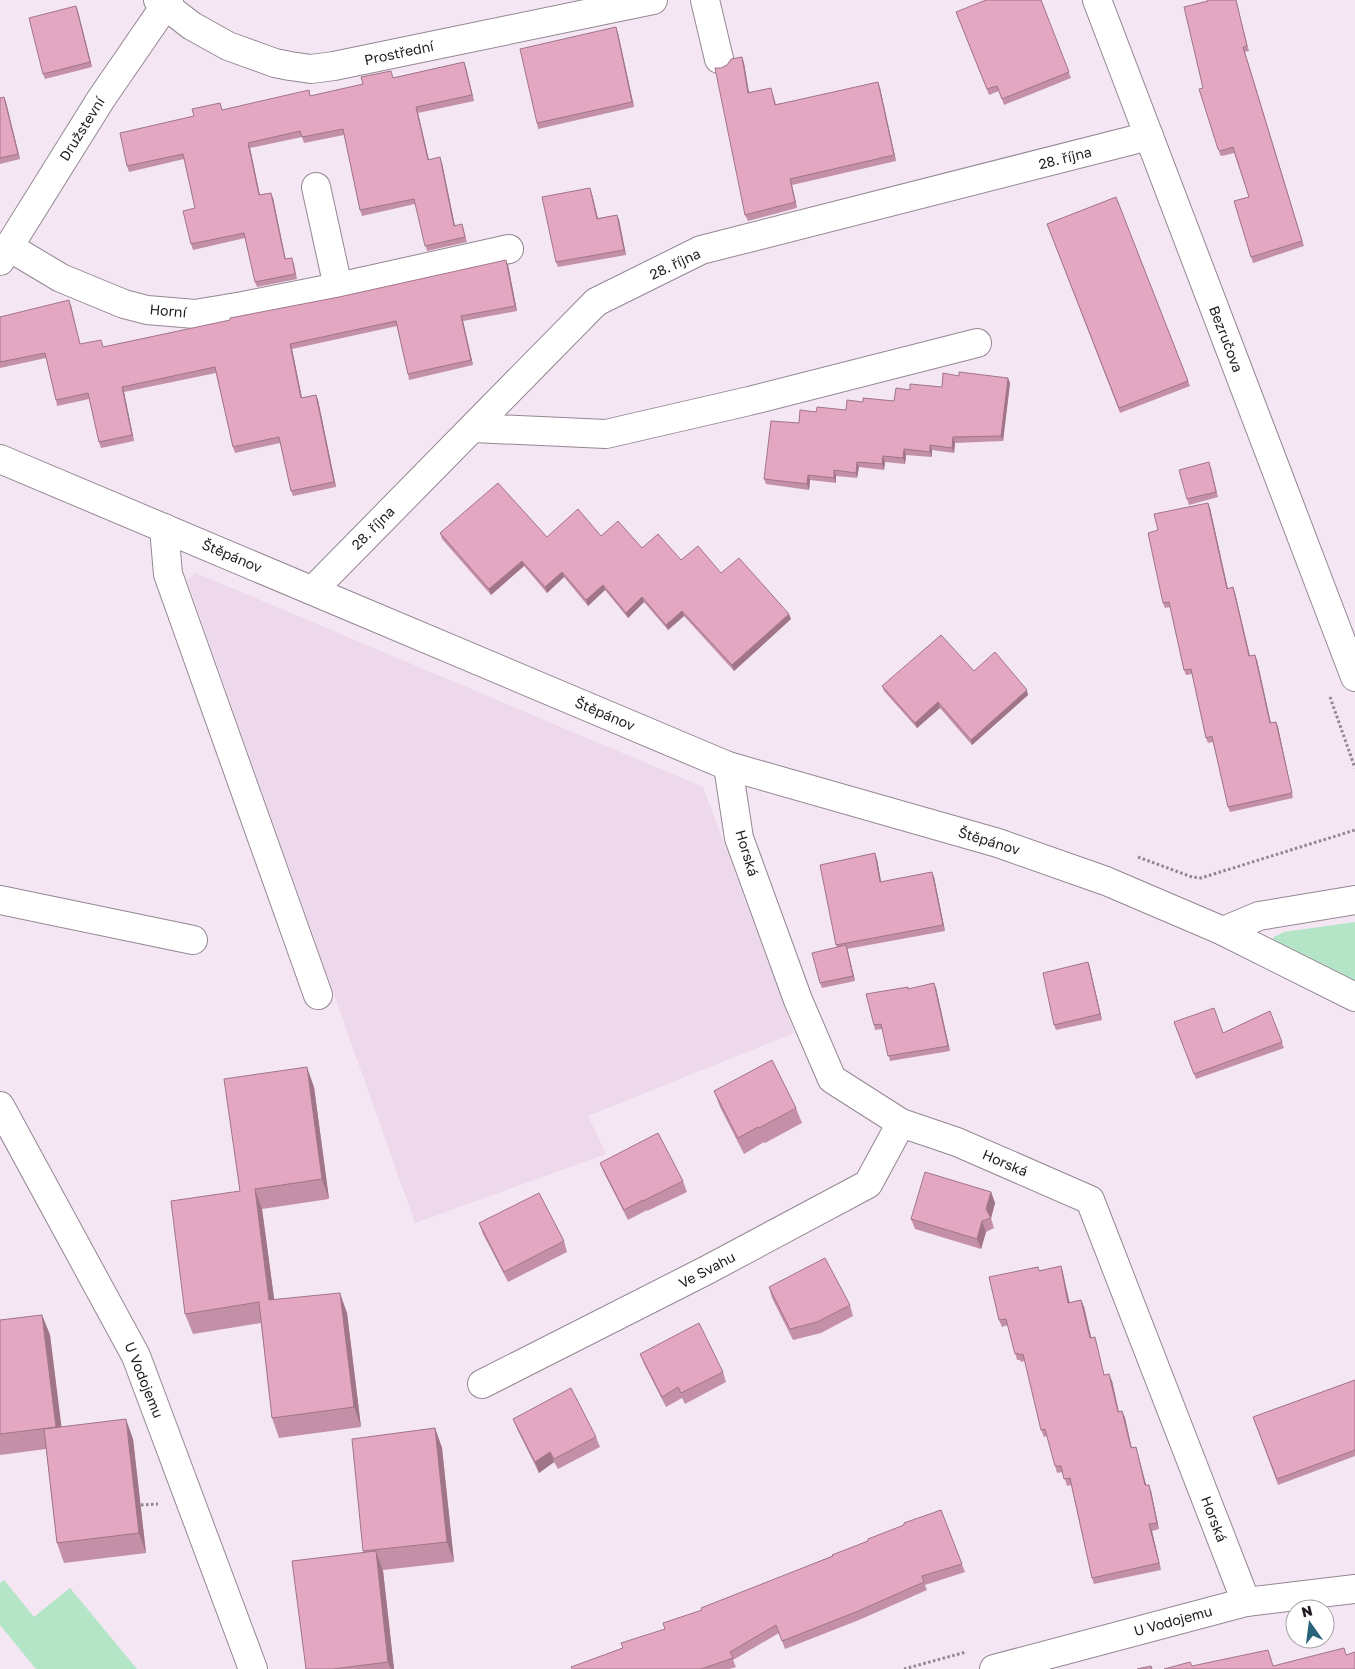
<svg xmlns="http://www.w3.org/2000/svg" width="1355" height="1669" viewBox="0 0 1355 1669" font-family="'Golos Text',sans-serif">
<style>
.built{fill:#edd9eb}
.green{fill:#b4e5c7}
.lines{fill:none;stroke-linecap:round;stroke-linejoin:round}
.minor-casing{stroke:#948793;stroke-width:30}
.path{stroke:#8f868f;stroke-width:3;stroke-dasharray:2.5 2.5;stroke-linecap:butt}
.minor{stroke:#fff;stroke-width:28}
.wall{fill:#c490a7}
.shaded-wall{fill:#a07588}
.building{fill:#e4a7c2;stroke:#a07588}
.labels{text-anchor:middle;stroke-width:4;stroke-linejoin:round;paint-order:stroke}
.street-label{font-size:14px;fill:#201b20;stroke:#fff}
</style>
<rect width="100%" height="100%" fill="#f4e6f3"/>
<!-- built -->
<path class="built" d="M 196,573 L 703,787 L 794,1033 L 588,1116 L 606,1154 L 415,1223 L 187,580 Z"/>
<!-- green -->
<g class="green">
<path d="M 1355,922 L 1355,986 L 1271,943 L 1274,937 L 1284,932 Z"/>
<path d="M 4,1580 L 34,1617 L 70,1588 L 137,1669 L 36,1669 L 0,1625 L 0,1583 Z"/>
</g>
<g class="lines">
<!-- minor casing -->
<g class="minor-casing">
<g id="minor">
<path d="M 158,0 L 192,26 L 228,46 L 275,63 L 290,66 L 311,69 L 334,66 L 653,0"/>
<path d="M 705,0 L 719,59"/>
<path d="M 1097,0 L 1355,677"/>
<path d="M 316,187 L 338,287"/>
<path d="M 9,247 L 61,278 L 124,304 L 147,310 L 195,314 L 243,306 L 338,287 L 509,249"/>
<path d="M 0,261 L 101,99 L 169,0"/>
<path d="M 473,428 L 606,434 L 749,401 L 977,343"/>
<path d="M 0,459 L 728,766 L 998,843 L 1106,881 L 1223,931 L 1355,997"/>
<path d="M 164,528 L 168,574 L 318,995"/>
<path d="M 313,590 L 596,302 L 701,250 L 1149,136"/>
<path d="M 728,766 L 739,838 L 798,1000 L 832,1079 L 901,1123 L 957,1142 L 1090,1200 L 1246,1602"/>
<path d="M 0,900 L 193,940"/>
<path d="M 1223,931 L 1259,916 L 1355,900"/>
<path d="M 0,1106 L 136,1356 L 253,1669"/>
<path d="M 482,1384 L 707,1270 L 868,1184 L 901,1123"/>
<path d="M 994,1669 L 1246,1602 L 1355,1589"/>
</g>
</g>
<!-- path -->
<g class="path">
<path d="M 1330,697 L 1355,768"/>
<path d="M 1138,857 L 1192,877 L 1201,878 L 1355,830"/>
<path d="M 141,1505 L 158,1504"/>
<path d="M 904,1669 L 966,1652"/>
</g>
<!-- minor -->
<use href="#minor" class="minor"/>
</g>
<!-- wall -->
<g class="wall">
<path d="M 1041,0 L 1071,78 L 1004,105 L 999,91 L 989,95 L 956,12 Z"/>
<path d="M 1207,0 L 1236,0 L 1249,51 L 1245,52 L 1304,246 L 1253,263 L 1234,201 L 1249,197 L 1234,153 L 1222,156 L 1220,155 L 1203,88 Z"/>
<path d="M 76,6 L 92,67 L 45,79 L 43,74 Z"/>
<path d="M 618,33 L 634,107 L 538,129 L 537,123 Z"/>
<path d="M 742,57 L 744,63 L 749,92 L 771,88 L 776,104 L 880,88 L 896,161 L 792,185 L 797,208 L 748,221 L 745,215 L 721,68 Z"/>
<path d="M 464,62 L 474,101 L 418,113 L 429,160 L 442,163 L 455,226 L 462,224 L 467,242 L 427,251 L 415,204 L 362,216 L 360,210 L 344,135 L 304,143 L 302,137 L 250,148 L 260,195 L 273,198 L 285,259 L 294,263 L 297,279 L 257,287 L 255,282 L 245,238 L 193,250 L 191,244 L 195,208 L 184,159 L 129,172 L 127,166 L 194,116 L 223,110 L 311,96 Z"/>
<path d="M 4,97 L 20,159 L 0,164 L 0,98 Z"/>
<path d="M 592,194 L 598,218 L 617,215 L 619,220 L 626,255 L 558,267 L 556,262 Z"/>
<path d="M 1116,197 L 1190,386 L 1120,413 L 1047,224 Z"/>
<path d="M 508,265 L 517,311 L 463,321 L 473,365 L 409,380 L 408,374 L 397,326 L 292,349 L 302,398 L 316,395 L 318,400 L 336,487 L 293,496 L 291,491 L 280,443 L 235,453 L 233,447 L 216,373 L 124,392 L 134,441 L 101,448 L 99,442 L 89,399 L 57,406 L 56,400 L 46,358 L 0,368 L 0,317 L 71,305 L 80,344 L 104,347 Z"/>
<path d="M 959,376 L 1010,383 L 1003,441 L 955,443 L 954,453 L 932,450 L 932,457 L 906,455 L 905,464 L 885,462 L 884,470 L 859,467 L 857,478 L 836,476 L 836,483 L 810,480 L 809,490 L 766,484 L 764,479 L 799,423 L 816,412 L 846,410 L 863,402 L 894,401 L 910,390 L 942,387 Z"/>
<path d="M 1211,467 L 1218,497 L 1189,505 L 1187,499 Z"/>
<path d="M 1210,508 L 1228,589 L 1233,587 L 1235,593 L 1250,656 L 1257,660 L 1271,723 L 1278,727 L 1293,798 L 1230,812 L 1228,807 L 1213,742 L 1208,743 L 1206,738 L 1192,674 L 1186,675 L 1184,670 L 1170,607 L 1165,608 L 1163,603 L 1158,530 Z"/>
<path d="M 440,533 L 547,537 L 601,536 L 642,548 L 721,573 L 791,619 L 734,671 L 684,616 L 668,630 L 644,602 L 628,618 L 605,590 L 588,606 L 564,577 L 547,593 L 524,566 L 491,595 L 442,539 Z"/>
<path d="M 974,671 L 1028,695 L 972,745 L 940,708 L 917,728 L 884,691 L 882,686 Z"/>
<path d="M 877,859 L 881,882 L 934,877 L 945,931 L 847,949 L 855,981 L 822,988 L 820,983 L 837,947 L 836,945 Z"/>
<path d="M 1088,962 L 1090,968 L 1102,1020 L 1056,1030 L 1054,1025 Z"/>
<path d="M 936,988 L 950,1051 L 890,1061 L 882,1029 L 875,1030 L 874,1025 L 909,989 Z"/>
<path d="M 1270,1011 L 1284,1048 L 1196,1079 L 1174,1022 L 1223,1033 Z"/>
<path d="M 314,1087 L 329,1199 L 262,1209 L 274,1299 L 347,1313 L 361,1427 L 279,1438 L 272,1418 L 261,1323 L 193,1334 L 185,1314 L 240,1191 Z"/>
<path d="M 714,1091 L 796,1108 L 802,1123 L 765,1143 L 764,1142 L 744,1154 L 720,1107 Z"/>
<path d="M 600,1163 L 683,1181 L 687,1192 L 647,1211 L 647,1210 L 628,1220 L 604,1173 Z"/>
<path d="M 991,1192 L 995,1203 L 991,1218 L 994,1228 L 986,1232 L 981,1249 L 915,1229 L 911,1219 Z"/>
<path d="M 479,1223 L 564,1241 L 567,1252 L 508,1282 L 483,1234 Z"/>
<path d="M 1061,1266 L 1063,1273 L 1069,1303 L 1081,1300 L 1084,1307 L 1091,1338 L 1097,1344 L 1104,1375 L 1112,1381 L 1119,1412 L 1122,1411 L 1125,1418 L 1132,1448 L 1136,1447 L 1146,1485 L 1151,1491 L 1159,1529 L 1152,1531 L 1161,1570 L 1094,1584 L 1092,1578 L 1071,1485 L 1067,1486 L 1063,1472 L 1057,1473 L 1047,1436 L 1044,1437 L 1041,1430 L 1025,1361 L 1021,1362 L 1020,1360 L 1017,1360 L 1008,1325 L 1002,1327 L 999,1320 L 1040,1271 Z"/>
<path d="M 769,1287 L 850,1305 L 853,1316 L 821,1333 L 793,1340 L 772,1298 Z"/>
<path d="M 42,1315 L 50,1335 L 61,1427 L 133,1439 L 146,1553 L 64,1563 L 57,1543 L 46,1449 L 0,1455 L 0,1320 Z"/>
<path d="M 640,1354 L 723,1372 L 726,1382 L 685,1404 L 682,1398 L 666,1407 L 644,1364 Z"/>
<path d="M 1355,1380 L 1355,1456 L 1278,1485 L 1253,1417 Z"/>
<path d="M 513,1419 L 596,1437 L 600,1447 L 558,1469 L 554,1462 L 539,1473 L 517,1429 Z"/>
<path d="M 435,1428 L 442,1448 L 454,1562 L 383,1570 L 394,1669 L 306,1669 L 363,1552 Z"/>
<path d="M 941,1510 L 965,1572 L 925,1585 L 927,1590 L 859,1620 L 785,1649 L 779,1633 L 733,1660 L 736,1667 L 729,1669 L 572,1669 L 623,1648 L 665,1629 L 702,1610 L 868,1541 Z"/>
</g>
<!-- shaded-wall -->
<g class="shaded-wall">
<path d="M 76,6 L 78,11 L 92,67 L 90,62 Z"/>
<path d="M 616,27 L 618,33 L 634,107 L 632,102 Z"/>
<path d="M 742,57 L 744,63 L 750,99 L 748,93 Z"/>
<path d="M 464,62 L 466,67 L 474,101 L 472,95 Z"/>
<path d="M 878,82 L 880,88 L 896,161 L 894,155 Z"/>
<path d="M 4,97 L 6,102 L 20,159 L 18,154 Z"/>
<path d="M 416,107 L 418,113 L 430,165 L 428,160 Z"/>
<path d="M 248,143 L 250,148 L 261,201 L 259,195 Z"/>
<path d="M 440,157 L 442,163 L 456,231 L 454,226 Z"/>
<path d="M 790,179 L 792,185 L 797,208 L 795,202 Z"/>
<path d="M 590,188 L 592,194 L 599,224 L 597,219 Z"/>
<path d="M 271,193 L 273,198 L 287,265 L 285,259 Z"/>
<path d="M 617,215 L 619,220 L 626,255 L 624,250 Z"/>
<path d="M 506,260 L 508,265 L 517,311 L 515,306 Z"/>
<path d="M 461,316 L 463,321 L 473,365 L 471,360 Z"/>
<path d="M 290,344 L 292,349 L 303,403 L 301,398 Z"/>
<path d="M 1008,378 L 1010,383 L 1003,441 L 1001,436 Z"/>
<path d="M 122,387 L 124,392 L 134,441 L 132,435 Z"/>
<path d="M 316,395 L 318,400 L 336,487 L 334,482 Z"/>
<path d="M 953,437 L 955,443 L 954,453 L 952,448 Z"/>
<path d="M 930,445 L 932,450 L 932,457 L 930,452 Z"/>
<path d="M 904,449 L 906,455 L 905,464 L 903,458 Z"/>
<path d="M 883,456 L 885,462 L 884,470 L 882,464 Z"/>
<path d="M 857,462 L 859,467 L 857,478 L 856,473 Z"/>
<path d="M 834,470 L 836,476 L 836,483 L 834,478 Z"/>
<path d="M 808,475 L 810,480 L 809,490 L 807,484 Z"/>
<path d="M 1208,503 L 1210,508 L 1229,594 L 1227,589 Z"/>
<path d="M 522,561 L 524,566 L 491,595 L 489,589 Z"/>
<path d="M 562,572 L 564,577 L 547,593 L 545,587 Z"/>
<path d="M 603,585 L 605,590 L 588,606 L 586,600 Z"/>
<path d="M 1233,587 L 1235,593 L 1251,661 L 1249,656 Z"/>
<path d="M 642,597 L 644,602 L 628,618 L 626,613 Z"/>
<path d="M 682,611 L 684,616 L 668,630 L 666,625 Z"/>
<path d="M 789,614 L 791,619 L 734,671 L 732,665 Z"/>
<path d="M 1255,655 L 1257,660 L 1272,729 L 1270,723 Z"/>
<path d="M 1027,690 L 1028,695 L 972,745 L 971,740 Z"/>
<path d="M 938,702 L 940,708 L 917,728 L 915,723 Z"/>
<path d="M 1276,722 L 1278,727 L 1293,798 L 1292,793 Z"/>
<path d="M 875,853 L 877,859 L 882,887 L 880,882 Z"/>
<path d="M 932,872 L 934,877 L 945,931 L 943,925 Z"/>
<path d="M 846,945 L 848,951 L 855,981 L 853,976 Z"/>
<path d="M 1088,962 L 1090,968 L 1102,1020 L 1100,1014 Z"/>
<path d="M 934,983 L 936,988 L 950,1051 L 948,1046 Z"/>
<path d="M 307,1067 L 314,1087 L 329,1199 L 322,1179 Z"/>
<path d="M 255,1189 L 262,1209 L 277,1320 L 269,1300 Z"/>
<path d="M 991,1192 L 995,1203 L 991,1218 L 986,1209 Z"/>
<path d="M 982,1221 L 986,1232 L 981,1249 L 977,1239 Z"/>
<path d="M 1061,1266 L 1063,1273 L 1071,1309 L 1068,1303 Z"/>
<path d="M 340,1293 L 347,1313 L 361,1427 L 354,1407 Z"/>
<path d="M 1081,1300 L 1084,1307 L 1093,1345 L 1090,1338 Z"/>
<path d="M 42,1315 L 50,1335 L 64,1447 L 56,1427 Z"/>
<path d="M 1109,1374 L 1112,1381 L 1120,1418 L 1118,1412 Z"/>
<path d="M 1122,1411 L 1125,1418 L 1133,1455 L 1131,1448 Z"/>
<path d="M 126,1419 L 133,1439 L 146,1553 L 139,1533 Z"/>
<path d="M 435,1428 L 442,1448 L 454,1562 L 447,1542 Z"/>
<path d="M 1136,1447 L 1138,1454 L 1148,1492 L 1145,1485 Z"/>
<path d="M 550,1452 L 554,1462 L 539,1473 L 535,1462 Z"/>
<path d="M 1149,1485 L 1151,1491 L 1159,1529 L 1157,1523 Z"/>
<path d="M 1149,1524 L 1152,1531 L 1161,1570 L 1159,1563 Z"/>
<path d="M 376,1551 L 383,1571 L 394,1669 L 391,1669 L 388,1662 Z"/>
</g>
<!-- building -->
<g class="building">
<path d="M 986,0 L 1041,0 L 1069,72 L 1002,99 L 997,86 L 987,89 L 956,12 Z"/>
<path d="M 1207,0 L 1236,0 L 1247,46 L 1243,47 L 1302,241 L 1251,257 L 1234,201 L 1249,197 L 1233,147 L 1220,151 L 1218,149 L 1199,89 L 1203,88 L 1184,7 L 1208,1 Z"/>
<path d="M 76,6 L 90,62 L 43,74 L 29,18 Z"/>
<path d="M 616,27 L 632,102 L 537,123 L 520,49 Z"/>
<path d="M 742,57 L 748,93 L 771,88 L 775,105 L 878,82 L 894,155 L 790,179 L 795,202 L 745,215 L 715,68 L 721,68 L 727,65 L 731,59 Z"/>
<path d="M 464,62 L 472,95 L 416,107 L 428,160 L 440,157 L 454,226 L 462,224 L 465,237 L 425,246 L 414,199 L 360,210 L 343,129 L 302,137 L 300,131 L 248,143 L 259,195 L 271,193 L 285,259 L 292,258 L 295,274 L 255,282 L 244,233 L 191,244 L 183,211 L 195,208 L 183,154 L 127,166 L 120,133 L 194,116 L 192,109 L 220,103 L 222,110 L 309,90 L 310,96 L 363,84 L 361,77 L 391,71 L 393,78 Z"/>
<path d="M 4,97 L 18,154 L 0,158 L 0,98 Z"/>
<path d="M 590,188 L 597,219 L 617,215 L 624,250 L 556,262 L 542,197 Z"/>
<path d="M 1116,197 L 1188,381 L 1119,408 L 1047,224 Z"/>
<path d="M 506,260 L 515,306 L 461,316 L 471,360 L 408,374 L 396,321 L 290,344 L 301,398 L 316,395 L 334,482 L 291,491 L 279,437 L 233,447 L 215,367 L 122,387 L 132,435 L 99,442 L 88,393 L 56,400 L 45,353 L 0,362 L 0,317 L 69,300 L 80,344 L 101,340 L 103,347 L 230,320 L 230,318 L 339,297 Z"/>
<path d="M 959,372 L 1008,378 L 1001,436 L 953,437 L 952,448 L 930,445 L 930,452 L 904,449 L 903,458 L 883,456 L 882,464 L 857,462 L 856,473 L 834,470 L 834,478 L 808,475 L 807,484 L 764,479 L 771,421 L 799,423 L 800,410 L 816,412 L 817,407 L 846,410 L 847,400 L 863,402 L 863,398 L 894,401 L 896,388 L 910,390 L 910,384 L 942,387 L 943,373 L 959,376 Z"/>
<path d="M 1209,462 L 1216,492 L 1187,499 L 1179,470 Z"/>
<path d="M 498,483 L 547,537 L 578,509 L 601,536 L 618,521 L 642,548 L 658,534 L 681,560 L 698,546 L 721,573 L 739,558 L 789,614 L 732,665 L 682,611 L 666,625 L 642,597 L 626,613 L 603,585 L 586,600 L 562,572 L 545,587 L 522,561 L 489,589 L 440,533 Z"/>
<path d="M 1208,503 L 1227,589 L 1233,587 L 1249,656 L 1255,655 L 1270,723 L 1276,722 L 1292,793 L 1228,807 L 1212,736 L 1206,738 L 1191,669 L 1184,670 L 1169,602 L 1163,603 L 1148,533 L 1158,530 L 1154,514 Z"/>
<path d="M 941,635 L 974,671 L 995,652 L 1027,690 L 971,740 L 938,702 L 915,723 L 882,686 Z"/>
<path d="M 875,853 L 880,882 L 932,872 L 943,925 L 836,945 L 820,865 Z"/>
<path d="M 846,945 L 853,976 L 820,983 L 812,953 Z"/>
<path d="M 1088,962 L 1100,1014 L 1054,1025 L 1043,973 Z"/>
<path d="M 934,983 L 948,1046 L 888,1056 L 881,1024 L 874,1025 L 866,994 L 908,987 L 908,989 Z"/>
<path d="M 1214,1008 L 1223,1033 L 1270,1011 L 1282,1042 L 1194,1074 L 1174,1022 Z"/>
<path d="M 772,1060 L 796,1108 L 759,1128 L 758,1127 L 738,1138 L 714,1091 Z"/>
<path d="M 307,1067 L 322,1179 L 255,1189 L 269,1300 L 340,1293 L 354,1407 L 272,1418 L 259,1302 L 185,1314 L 171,1201 L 240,1191 L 224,1079 Z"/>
<path d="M 658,1133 L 683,1181 L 643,1201 L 643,1200 L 624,1210 L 600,1163 Z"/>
<path d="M 925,1172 L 991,1192 L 986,1209 L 991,1218 L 982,1221 L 977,1239 L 911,1219 Z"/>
<path d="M 539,1193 L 564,1241 L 504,1272 L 479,1223 Z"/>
<path d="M 825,1258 L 850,1305 L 817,1322 L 790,1329 L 769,1287 Z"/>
<path d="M 1061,1266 L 1068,1303 L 1081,1300 L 1090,1338 L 1095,1337 L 1104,1375 L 1109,1374 L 1118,1412 L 1122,1411 L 1131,1448 L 1136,1447 L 1145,1485 L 1149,1485 L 1157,1523 L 1149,1524 L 1159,1563 L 1092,1578 L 1070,1478 L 1064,1479 L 1061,1466 L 1055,1466 L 1045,1429 L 1041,1430 L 1023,1354 L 1019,1355 L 1018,1353 L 1015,1354 L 1006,1319 L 999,1320 L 989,1277 L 1038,1267 L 1039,1271 Z"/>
<path d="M 42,1315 L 56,1427 L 0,1434 L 0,1320 Z"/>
<path d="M 699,1323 L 723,1372 L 681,1393 L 678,1387 L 662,1397 L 640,1354 Z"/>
<path d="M 1355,1380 L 1355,1450 L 1277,1479 L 1253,1417 Z"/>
<path d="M 571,1388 L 596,1437 L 554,1459 L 550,1452 L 535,1462 L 513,1419 Z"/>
<path d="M 126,1419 L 139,1533 L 57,1543 L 44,1429 Z"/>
<path d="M 435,1428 L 447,1542 L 363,1551 L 352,1439 Z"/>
<path d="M 941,1510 L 962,1564 L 922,1576 L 924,1582 L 856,1612 L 782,1641 L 776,1625 L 730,1652 L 733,1658 L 701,1669 L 572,1669 L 571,1667 L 623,1648 L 621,1643 L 665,1629 L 663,1623 L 702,1610 L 701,1608 L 833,1556 L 832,1555 L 868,1541 L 868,1539 L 904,1525 L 904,1523 Z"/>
<path d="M 376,1551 L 388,1662 L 333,1669 L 306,1669 L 292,1561 Z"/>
<path d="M 1344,1648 L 1346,1655 L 1355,1652 L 1355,1669 L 1164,1669 L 1190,1662 L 1192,1666 L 1268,1650 L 1273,1666 Z"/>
<path d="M 1151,1666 L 1152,1669 L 1137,1669 Z"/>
</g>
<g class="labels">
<!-- street labels -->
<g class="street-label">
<text transform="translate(399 53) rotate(-12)" y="5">Prostřední</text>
<text transform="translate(82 129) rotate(-58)" y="5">Družstevní</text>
<text transform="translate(1065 158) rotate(-14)" y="5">28. října</text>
<text transform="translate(675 264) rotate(-25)" y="5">28. října</text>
<text transform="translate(168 311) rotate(5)" y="5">Horní</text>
<text transform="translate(1226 339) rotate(69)" y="5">Bezručova</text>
<text transform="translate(373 528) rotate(-45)" y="5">28. října</text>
<text transform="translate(232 556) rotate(23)" y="5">Štěpánov</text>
<text transform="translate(605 714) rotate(23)" y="5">Štěpánov</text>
<text transform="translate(989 841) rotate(17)" y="5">Štěpánov</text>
<text transform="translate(747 853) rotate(73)" y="5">Horská</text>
<text transform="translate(1005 1163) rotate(23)" y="5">Horská</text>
<text transform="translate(707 1270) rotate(-28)" y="5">Ve Svahu</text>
<text transform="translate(144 1380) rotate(68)" y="5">U Vodojemu</text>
<text transform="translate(1214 1519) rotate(69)" y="5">Horská</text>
<text transform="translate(1173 1621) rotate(-15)" y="5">U Vodojemu</text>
</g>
</g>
<!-- north arrow -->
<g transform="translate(1310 1624) rotate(346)"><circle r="24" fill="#ffffff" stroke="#a6a4a6"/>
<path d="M0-4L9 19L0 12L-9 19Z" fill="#29647c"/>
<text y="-8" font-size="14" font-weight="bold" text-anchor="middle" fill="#201b20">N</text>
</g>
</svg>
